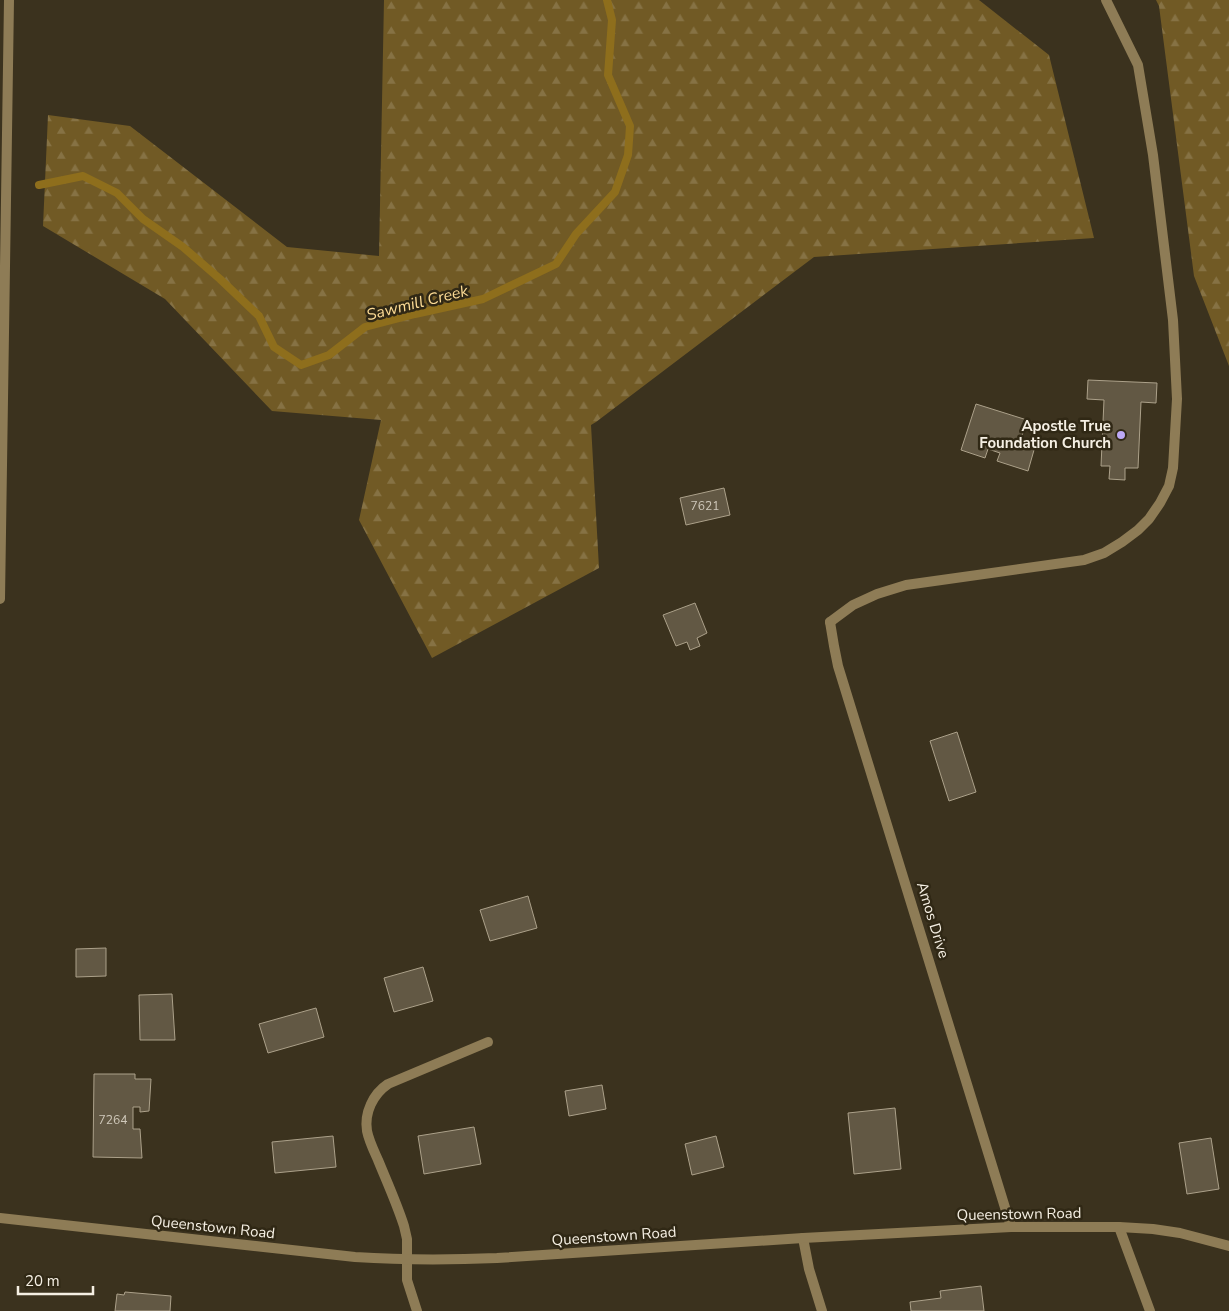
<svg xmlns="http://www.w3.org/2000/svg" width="1229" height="1311" viewBox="0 0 1229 1311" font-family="'Nunito Sans',sans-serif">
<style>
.forest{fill:url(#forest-firs)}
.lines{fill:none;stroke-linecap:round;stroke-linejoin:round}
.stream{stroke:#8e6e1c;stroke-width:8}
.building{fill:#625844;stroke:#aca18a}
.service{stroke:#8e7c56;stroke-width:10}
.minor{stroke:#8e7c56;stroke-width:10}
.tertiary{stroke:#8e7c56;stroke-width:10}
.poi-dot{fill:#bda9f5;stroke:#302815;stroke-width:2}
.labels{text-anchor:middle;stroke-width:5;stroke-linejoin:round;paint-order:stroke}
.number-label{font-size:12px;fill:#d0c9bb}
.poi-label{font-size:15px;font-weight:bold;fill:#f5efe3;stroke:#302815;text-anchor:end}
.street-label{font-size:15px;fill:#f5efe3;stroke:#302815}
.water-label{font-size:16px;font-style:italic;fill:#fcdb95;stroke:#302815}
</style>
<defs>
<pattern id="forest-firs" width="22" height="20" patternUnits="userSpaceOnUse" patternTransform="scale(1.25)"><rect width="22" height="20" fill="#715a25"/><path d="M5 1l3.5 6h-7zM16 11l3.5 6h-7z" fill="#867244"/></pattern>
</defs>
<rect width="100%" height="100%" fill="#3b321e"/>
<!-- forest -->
<g class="forest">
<path d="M 384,0 L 979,0 L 1049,55 L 1094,238 L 814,257 L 596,422 L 591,425 L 599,568 L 432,658 L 359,520 L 381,420 L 272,411 L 165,299 L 43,226 L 48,115 L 130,126 L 287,247 L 379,256 Z"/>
<path d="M 1156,0 L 1229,0 L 1229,366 L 1194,276 L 1159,6 Z"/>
</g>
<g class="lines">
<!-- stream -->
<path class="stream" d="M 39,185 L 83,176 L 117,193 L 143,219 L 183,247 L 220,279 L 259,316 L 274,347 L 301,365 L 329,355 L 365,327 L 415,314 L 483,299 L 556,264 L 576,234 L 615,192 L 628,155 L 630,126 L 608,75 L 612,20 L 607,0"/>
</g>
<!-- building -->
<g class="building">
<path d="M 1088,380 L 1157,383 L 1156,403 L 1141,402 L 1138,468 L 1125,468 L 1125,480 L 1109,479 L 1110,466 L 1101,466 L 1104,400 L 1087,399 Z"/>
<path d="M 976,404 L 1027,420 L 1019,445 L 1034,450 L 1028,471 L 997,461 L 1000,453 L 988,449 L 985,458 L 961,450 Z"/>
<path d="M 724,488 L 730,515 L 686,525 L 680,498 Z"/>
<path d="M 695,603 L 707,633 L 697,638 L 700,646 L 690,650 L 687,642 L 676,646 L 663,615 Z"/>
<path d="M 957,732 L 976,792 L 949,801 L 930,741 Z"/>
<path d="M 528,896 L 537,928 L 490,941 L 480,910 Z"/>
<path d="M 106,948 L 106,976 L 76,977 L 76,949 Z"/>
<path d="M 423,967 L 433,1001 L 394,1012 L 384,978 Z"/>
<path d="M 172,994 L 175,1040 L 140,1040 L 139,995 Z"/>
<path d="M 316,1008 L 324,1037 L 268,1053 L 259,1024 Z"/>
<path d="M 94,1074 L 135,1074 L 135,1079 L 151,1079 L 149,1111 L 140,1112 L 140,1107 L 133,1107 L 133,1129 L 140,1129 L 142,1158 L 93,1157 Z"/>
<path d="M 602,1085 L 606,1109 L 569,1116 L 565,1091 Z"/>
<path d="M 895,1108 L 901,1169 L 854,1174 L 848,1113 Z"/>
<path d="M 474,1127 L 481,1164 L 424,1174 L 418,1136 Z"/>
<path d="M 333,1136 L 336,1167 L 275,1173 L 272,1142 Z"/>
<path d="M 716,1136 L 724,1167 L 692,1175 L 685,1144 Z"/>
<path d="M 1211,1138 L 1219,1189 L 1187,1194 L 1179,1143 Z"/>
<path d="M 981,1286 L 984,1311 L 911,1311 L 910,1302 L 941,1298 L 940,1291 Z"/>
<path d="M 125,1292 L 171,1296 L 170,1311 L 115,1311 L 117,1294 L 124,1295 Z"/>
</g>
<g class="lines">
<!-- service -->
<g class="service">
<path d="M 830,622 L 853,605 L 877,594 L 906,585 L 1084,560 L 1104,553 L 1122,542 L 1138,530 L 1149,519 L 1160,503 L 1169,486 L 1173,468 L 1177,399 L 1173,320 L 1153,155 L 1138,65 L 1106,0"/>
<path d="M 407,1260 L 407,1239 L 404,1226 C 397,1204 387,1182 378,1160 C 374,1151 369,1141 367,1131 C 364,1113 373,1094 388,1084 L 488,1042"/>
</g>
<!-- minor -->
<g class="minor">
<path d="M 830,622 L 834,646 L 838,666 L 1011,1227"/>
<path d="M 1119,1227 L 1150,1311"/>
<path d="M 803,1238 L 809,1269 L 822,1311"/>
<path d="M 407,1260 L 407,1280 L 417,1311"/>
</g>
<!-- tertiary -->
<g class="tertiary">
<path d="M 0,599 L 9,0"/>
<path d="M 0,1218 L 355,1257 C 402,1260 449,1260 497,1258 L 803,1238 L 1011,1227 L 1119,1227 L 1153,1229 L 1180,1233 L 1229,1246"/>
</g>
</g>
<!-- markers -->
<circle class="poi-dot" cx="1121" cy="435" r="5"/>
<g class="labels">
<!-- number labels -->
<g class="number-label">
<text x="705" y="510">7621</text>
<text x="113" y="1124">7264</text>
</g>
<!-- poi labels -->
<g class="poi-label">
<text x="1111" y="431">Apostle True<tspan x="1111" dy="17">Foundation Church</tspan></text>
</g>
<!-- street labels -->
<g class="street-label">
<text transform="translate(933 920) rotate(73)" y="5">Amos Drive</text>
<text transform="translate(1019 1214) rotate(-1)" y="5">Queenstown Road</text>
<text transform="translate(213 1227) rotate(6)" y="5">Queenstown Road</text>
<text transform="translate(614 1236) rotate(-4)" y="5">Queenstown Road</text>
</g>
<!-- water labels -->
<g class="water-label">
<text transform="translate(417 302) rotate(-14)" y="6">Sawmill Creek</text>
</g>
</g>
<!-- scale -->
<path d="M18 1286v8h75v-8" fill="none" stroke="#f5efe3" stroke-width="2.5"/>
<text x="25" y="1286" font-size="15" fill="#f5efe3" stroke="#302815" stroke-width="4" paint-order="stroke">20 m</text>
</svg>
